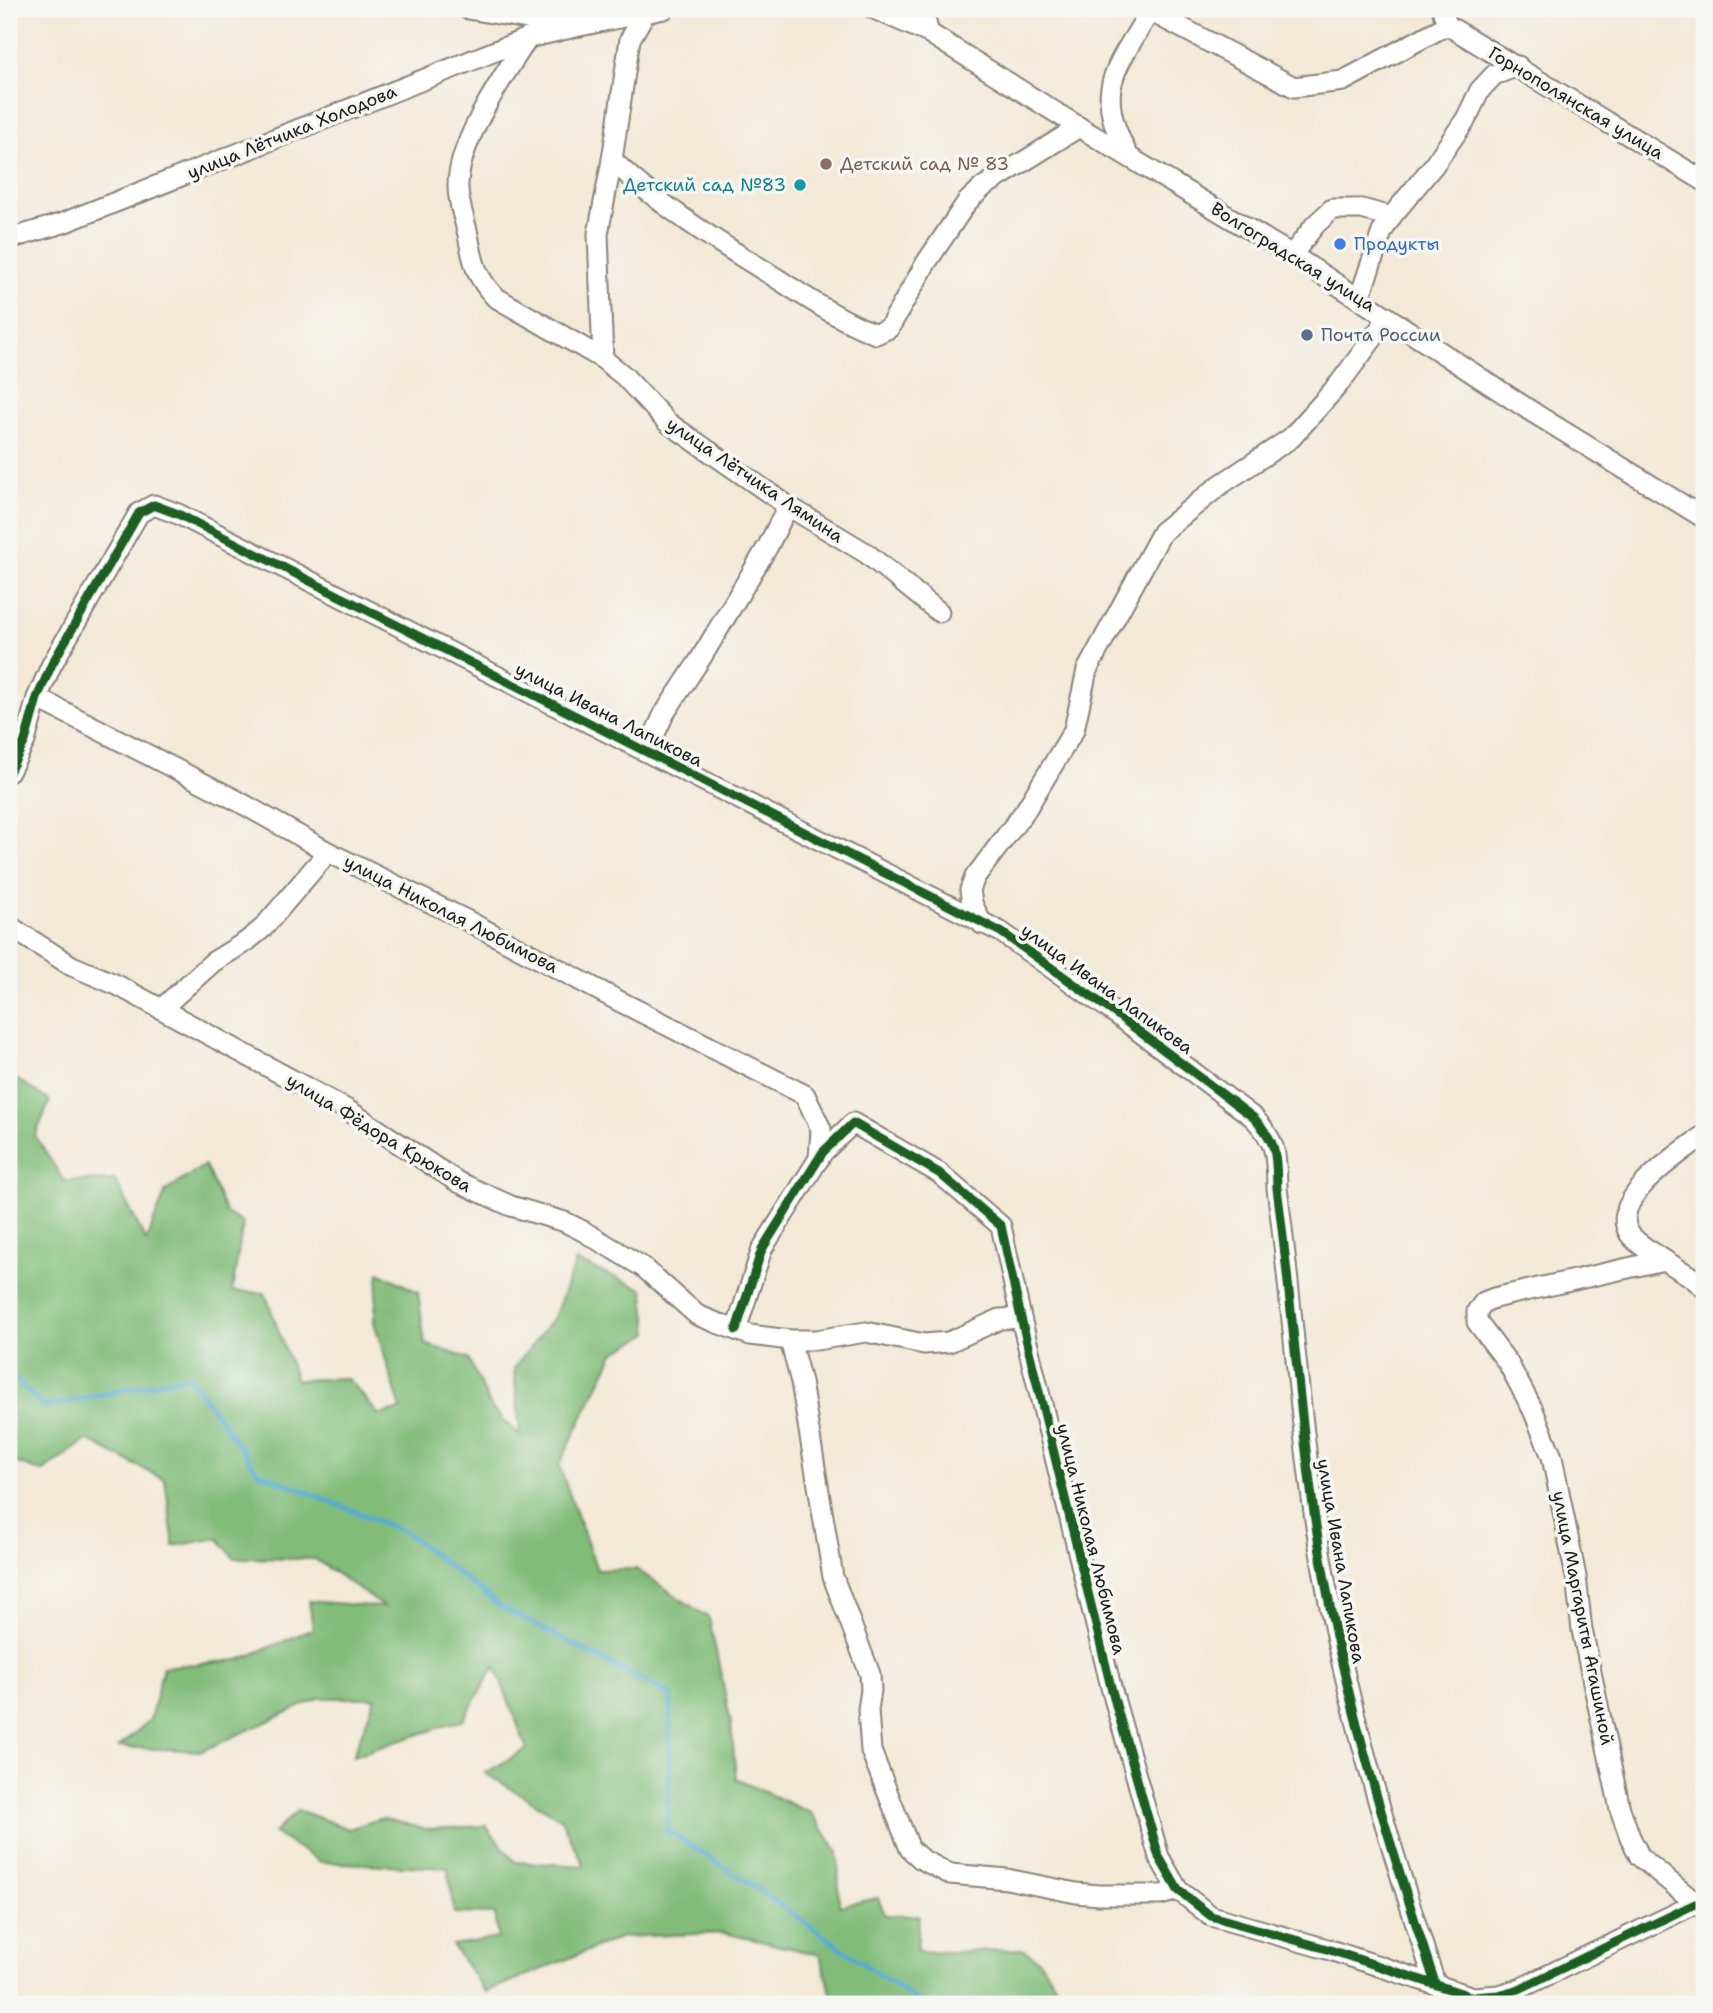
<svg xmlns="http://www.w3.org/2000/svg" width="1713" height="2013" viewBox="0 0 1713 2013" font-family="'Shantell Sans',sans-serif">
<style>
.forest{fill:#81bc79;stroke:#4e6c4a;stroke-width:2}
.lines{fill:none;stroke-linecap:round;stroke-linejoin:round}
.stream{stroke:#54abd0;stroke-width:5}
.minor-casing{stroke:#888279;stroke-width:23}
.minor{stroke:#fff;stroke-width:19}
.cycleway-casing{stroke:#f6f6f2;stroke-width:13}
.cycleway{stroke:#1b5e20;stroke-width:9}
.education-dot{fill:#8d6e63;stroke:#f6f6f2;stroke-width:2.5}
.culture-dot{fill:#0f9aa8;stroke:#f6f6f2;stroke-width:2.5}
.shop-dot{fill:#3f7fe0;stroke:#f6f6f2;stroke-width:2.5}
.service-dot{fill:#5c6f8a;stroke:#f6f6f2;stroke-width:2.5}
.labels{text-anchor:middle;stroke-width:7;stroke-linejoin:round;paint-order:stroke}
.street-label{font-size:18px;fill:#1c1c1c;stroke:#f6f6f2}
.education-label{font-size:18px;fill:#785e54;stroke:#f6f6f2;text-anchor:start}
.culture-label{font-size:18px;fill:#0d838f;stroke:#f6f6f2;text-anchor:end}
.shop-label{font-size:18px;fill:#366cbe;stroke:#f6f6f2;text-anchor:start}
.service-label{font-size:18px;fill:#4e5e75;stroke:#f6f6f2;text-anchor:start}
</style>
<rect width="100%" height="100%" fill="#f6f6f2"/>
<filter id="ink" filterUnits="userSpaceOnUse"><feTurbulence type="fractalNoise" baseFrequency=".0143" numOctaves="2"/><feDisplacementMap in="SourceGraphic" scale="14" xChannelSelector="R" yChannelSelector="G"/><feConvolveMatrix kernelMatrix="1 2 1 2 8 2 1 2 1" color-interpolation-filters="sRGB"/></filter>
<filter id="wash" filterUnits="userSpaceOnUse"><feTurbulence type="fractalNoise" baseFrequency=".00686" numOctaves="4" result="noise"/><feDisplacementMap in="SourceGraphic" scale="28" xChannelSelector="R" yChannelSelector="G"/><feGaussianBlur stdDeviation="1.57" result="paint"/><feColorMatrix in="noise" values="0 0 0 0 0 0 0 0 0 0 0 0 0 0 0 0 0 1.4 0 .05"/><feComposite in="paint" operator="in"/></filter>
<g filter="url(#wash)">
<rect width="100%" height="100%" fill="#f3e9d6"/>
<!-- forest -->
<path class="forest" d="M 9,1074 L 50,1101 L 35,1136 L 64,1181 L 115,1180 L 146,1241 L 166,1191 L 205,1165 L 226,1213 L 243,1223 L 232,1291 L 265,1293 L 296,1380 L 347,1378 L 379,1415 L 401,1409 L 374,1322 L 379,1272 L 418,1292 L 425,1344 L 468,1358 L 492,1409 L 520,1436 L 514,1368 L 554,1317 L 576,1261 L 643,1289 L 649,1333 L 614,1353 L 559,1465 L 597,1570 L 636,1569 L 709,1618 L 731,1723 L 736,1779 L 811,1813 L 838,1852 L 839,1906 L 878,1898 L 885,1915 L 919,1916 L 917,1951 L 951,1952 L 1022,1949 L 1039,1960 L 1068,2004 L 834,2004 L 820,1955 L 724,1933 L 622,1937 L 485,1992 L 452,1945 L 498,1938 L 495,1914 L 454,1913 L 448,1868 L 321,1862 L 274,1833 L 298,1810 L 349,1829 L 382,1818 L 426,1829 L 486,1826 L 515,1862 L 585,1866 L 560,1818 L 485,1773 L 527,1749 L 495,1666 L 463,1720 L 353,1756 L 375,1698 L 319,1698 L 202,1751 L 119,1747 L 150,1720 L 163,1667 L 239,1660 L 313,1629 L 309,1601 L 384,1607 L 315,1559 L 234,1558 L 218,1538 L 174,1546 L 165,1480 L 87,1440 L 42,1472 L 9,1460 Z"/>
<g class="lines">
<!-- stream -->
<path class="stream" d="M 9,1373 L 44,1407 L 189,1376 L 258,1472 L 405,1532 L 501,1607 L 671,1695 L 667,1830 L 755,1887 L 918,2002 L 926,2004"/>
</g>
</g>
<g filter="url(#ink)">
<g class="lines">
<!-- minor casing -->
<g class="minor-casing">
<g id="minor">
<path d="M 468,9 L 575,27 L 664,9"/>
<path d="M 874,9 L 929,33 L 1079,127 L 1292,255 L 1537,415 L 1704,518"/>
<path d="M 922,9 L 929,33"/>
<path d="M 1447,25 L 1704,181"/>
<path d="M 528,38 C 504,75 457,143 458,187 C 458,203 465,220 468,235 C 473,262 476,277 495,297 L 603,359 L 624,376 L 667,422 L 788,506 L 866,553 L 939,612"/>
<path d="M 1128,155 C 1092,89 1116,69 1150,11 L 1294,87 L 1343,81 L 1447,25 L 1442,9"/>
<path d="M 612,160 C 661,207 716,241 773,276 C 806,297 839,320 876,334 L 889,328 L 926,263 L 967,202 L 983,187 L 1079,127"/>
<path d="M 9,239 L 63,223 L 528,38 L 575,27"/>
<path d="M 1292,255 L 1315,225 L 1332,209 L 1362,209 L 1391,217"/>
<path d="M 1359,299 L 1382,232 L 1391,217 L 1434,165 L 1466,119 L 1480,90 L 1494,75 L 1518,66"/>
<path d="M 603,359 L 598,234 L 612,160 L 630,39 L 644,15"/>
<path d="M 37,698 L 236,800 L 328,852 L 464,919 L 617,1000 L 805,1095 L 821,1129 L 819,1159"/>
<path d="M 647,751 L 664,714 L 701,658 L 768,546 L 788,506"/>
<path d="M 9,772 L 25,741 L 37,698 L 52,664 L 139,513 L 154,505 L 178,514 L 1001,932 L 1112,1011 L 1254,1118 C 1278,1144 1276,1154 1277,1188 C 1292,1301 1299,1414 1316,1526 C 1339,1683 1386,1833 1435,1983"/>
<path d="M 982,924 L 972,903 L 970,890 L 975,877 L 1025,811 L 1074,730 L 1087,670 L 1162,532 L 1220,485 L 1291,438 L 1339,384 L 1388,318"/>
<path d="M 9,926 L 72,966 L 117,985 L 346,1109 L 458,1182 L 511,1206 L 565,1222 L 583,1231 L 643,1267 L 697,1315 L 717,1323 L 750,1335 L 790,1340 L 816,1340 L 866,1332 L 924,1344 L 949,1342 L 1000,1319 L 1021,1318"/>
<path d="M 161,1009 L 213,962 L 247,941 L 263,928 L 328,852"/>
<path d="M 1664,1260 C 1653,1252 1637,1245 1629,1233 C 1608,1198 1681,1153 1704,1135"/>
<path d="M 736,1330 L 762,1249 L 823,1152 L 853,1123 L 939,1173 L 1001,1226 L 1021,1318 L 1112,1691 L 1159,1857 L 1178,1890 L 1211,1916 L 1327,1949 L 1473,1997 L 1499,1995 L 1519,1989 L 1695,1904"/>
<path d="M 790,1340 L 801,1382 L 833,1577 L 870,1674 L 871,1690 L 868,1710 L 871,1751 L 910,1849 L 921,1859 L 950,1874 L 1007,1879 L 1076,1893 L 1099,1895 L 1161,1895 L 1178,1890"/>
<path d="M 1703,1909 L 1640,1857 L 1630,1837 L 1620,1809 L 1582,1630 L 1576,1577 L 1552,1457 L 1533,1410 L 1508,1363 L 1477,1322 L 1477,1311 L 1484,1302 L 1494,1298 L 1664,1260 L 1693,1278 L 1704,1288"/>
</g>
</g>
<!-- minor -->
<use href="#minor" class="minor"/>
<!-- cycleway casing -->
<g class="cycleway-casing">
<g id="cycleway">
<path d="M 9,772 L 25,741 L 37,698 L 52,664 L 139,513 L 154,505 L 178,514 L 1001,932 L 1112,1011 L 1254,1118 C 1278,1144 1276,1154 1277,1188 C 1292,1301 1299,1414 1316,1526 C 1339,1683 1386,1833 1435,1983"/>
<path d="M 736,1330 L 762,1249 L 823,1152 L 853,1123 L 939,1173 L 1001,1226 L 1021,1318 L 1112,1691 L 1159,1857 L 1178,1890 L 1211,1916 L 1327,1949 L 1473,1997 L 1499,1995 L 1519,1989 L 1695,1904"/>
</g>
</g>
<!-- cycleway -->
<use href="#cycleway" class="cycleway"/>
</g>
</g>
<!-- markers -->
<circle class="education-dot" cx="826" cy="164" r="7"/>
<circle class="culture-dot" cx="800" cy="185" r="7"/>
<circle class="shop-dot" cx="1340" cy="244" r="7"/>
<circle class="service-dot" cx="1307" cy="335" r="7"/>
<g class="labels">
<!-- street labels -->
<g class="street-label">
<text transform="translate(1576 103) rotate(31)" y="6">Горнополянская улица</text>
<text transform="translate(292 132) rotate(-22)" y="6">улица Лётчика Холодова</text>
<text transform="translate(1293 257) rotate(32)" y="6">Волгоградская улица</text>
<text transform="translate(755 480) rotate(34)" y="6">улица Лётчика Лямина</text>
<text transform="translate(609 715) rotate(27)" y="6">улица Ивана Лапикова</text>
<text transform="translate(451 914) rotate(27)" y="6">улица Николая Любимова</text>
<text transform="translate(1107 989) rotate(36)" y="6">улица Ивана Лапикова</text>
<text transform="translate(379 1133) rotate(31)" y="6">улица Фёдора Крюкова</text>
<text transform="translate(1091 1539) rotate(76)" y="6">улица Николая Любимова</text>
<text transform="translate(1341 1561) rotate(80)" y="6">улица Ивана Лапикова</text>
<text transform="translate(1583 1618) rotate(79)" y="6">улица Маргариты Агашиной</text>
</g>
<!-- education labels -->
<g class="education-label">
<text x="840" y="170">Детский сад № 83</text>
</g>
<!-- culture labels -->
<g class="culture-label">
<text x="786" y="191">Детский сад №83</text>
</g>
<!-- shop labels -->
<g class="shop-label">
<text x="1354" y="250">Продукты</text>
</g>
<!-- service labels -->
<g class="service-label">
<text x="1321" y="341">Почта России</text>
</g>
</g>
<!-- margin -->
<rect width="1713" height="2013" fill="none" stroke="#f6f6f2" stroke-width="35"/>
</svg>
